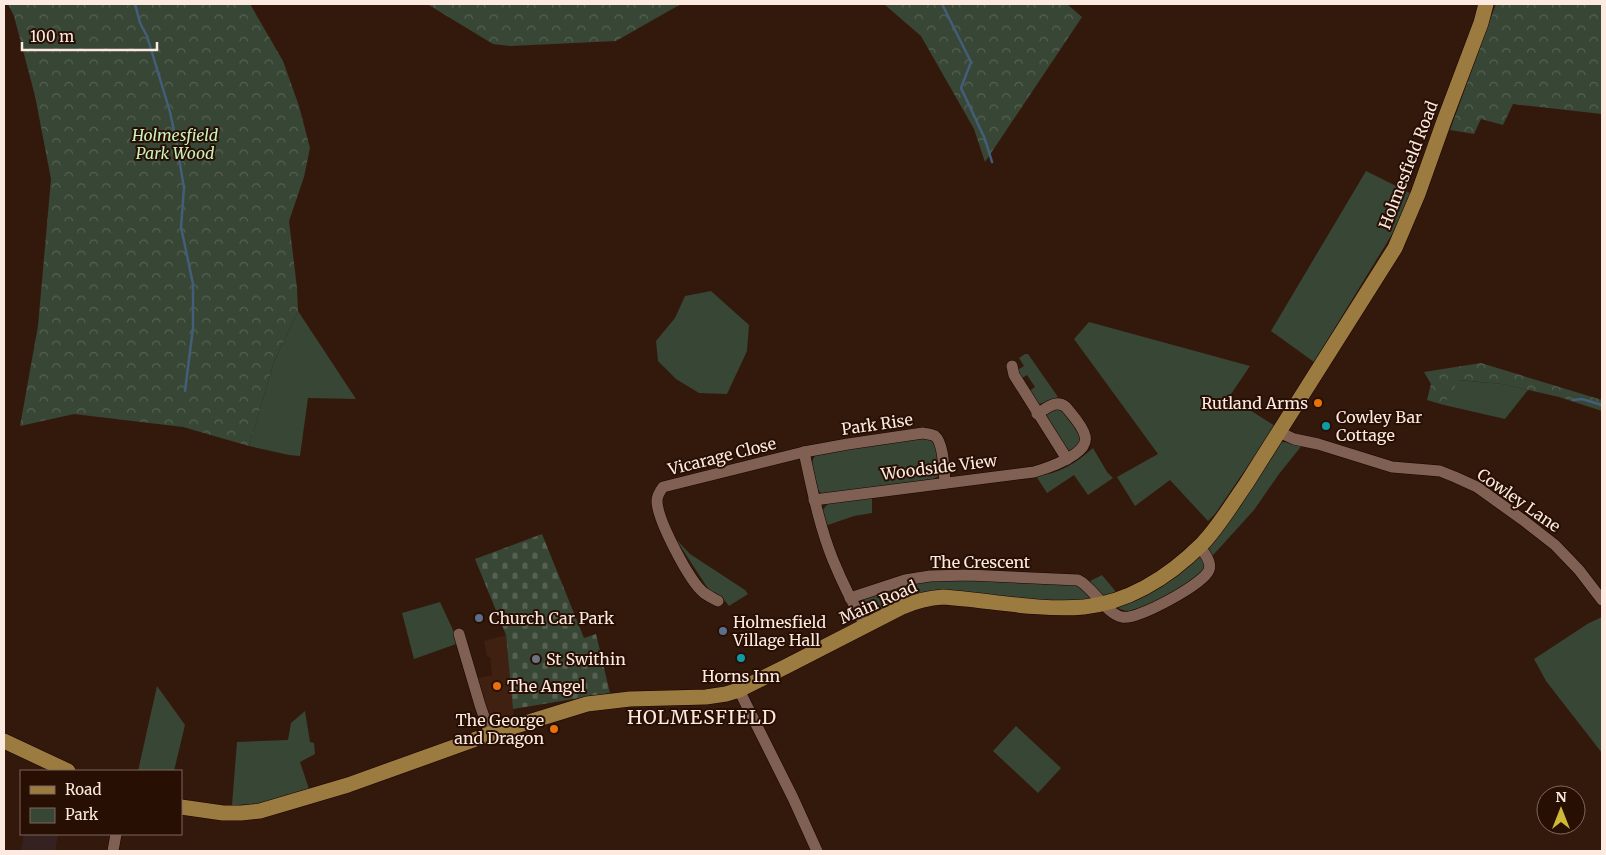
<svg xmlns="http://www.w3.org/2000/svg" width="1606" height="855" viewBox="0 0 1606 855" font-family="Merriweather,serif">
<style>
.built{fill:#402010}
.education{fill:#352220}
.green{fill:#384635}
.forest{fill:url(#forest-crowns)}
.cemetery{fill:url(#cemetery-stones)}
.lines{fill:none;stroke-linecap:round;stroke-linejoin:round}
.stream{stroke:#425e7a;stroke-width:2.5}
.minor-casing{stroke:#190300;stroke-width:12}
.major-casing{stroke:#190300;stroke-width:16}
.minor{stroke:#806052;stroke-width:11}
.major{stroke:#9c7b41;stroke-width:15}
.food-dot{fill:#e8710a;stroke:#280f04;stroke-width:2}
.culture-dot{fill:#0f9aa8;stroke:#280f04;stroke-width:2}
.service-dot{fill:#5c6f8a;stroke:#280f04;stroke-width:2}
.worship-dot{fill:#6b7280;stroke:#280f04;stroke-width:2}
.labels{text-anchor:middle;stroke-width:4;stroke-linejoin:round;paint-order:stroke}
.park-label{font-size:16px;font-style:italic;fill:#c6f3bd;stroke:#280f04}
.street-label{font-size:16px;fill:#fceae1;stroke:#280f04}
.poi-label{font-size:16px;fill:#fceae1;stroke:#280f04;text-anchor:start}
.quarter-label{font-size:19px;letter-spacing:1px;fill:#fceae1;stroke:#280f04}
</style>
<defs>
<pattern id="forest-crowns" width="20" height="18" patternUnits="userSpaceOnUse" patternTransform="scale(1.25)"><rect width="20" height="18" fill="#384635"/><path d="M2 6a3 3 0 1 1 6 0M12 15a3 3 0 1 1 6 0" fill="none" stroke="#566152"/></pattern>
<pattern id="cemetery-stones" width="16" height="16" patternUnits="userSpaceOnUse" patternTransform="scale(1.25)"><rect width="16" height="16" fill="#384635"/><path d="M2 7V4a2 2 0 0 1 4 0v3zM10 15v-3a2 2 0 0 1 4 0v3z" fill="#566152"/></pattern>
</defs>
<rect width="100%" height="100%" fill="#33190c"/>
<!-- built -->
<path class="built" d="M 506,635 L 514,714 L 493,722 L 487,713 L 475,679 L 492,675 L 490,657 L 487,657 L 484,641 Z"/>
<!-- education -->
<path class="education" d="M 24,834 L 58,834 L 55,851 L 21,851 Z"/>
<!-- green -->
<g class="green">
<path d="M 1366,171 L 1412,194 L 1397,226 L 1314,362 L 1271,331 Z"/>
<path d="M 711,291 L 749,325 L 747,351 L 727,394 L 699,393 L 676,379 L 658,361 L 656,341 L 675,318 L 685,296 Z"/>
<path d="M 298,311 L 356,399 L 308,398 L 300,456 L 289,455 L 249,446 L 274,362 Z"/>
<path d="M 1089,322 L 1250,366 L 1229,397 L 1275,426 L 1215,514 L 1208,521 L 1170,480 L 1135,506 L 1117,477 L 1158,454 L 1074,339 Z"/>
<path d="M 1025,354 L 1028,354 L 1058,397 L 1037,405 L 1029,391 L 1035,387 L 1027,375 L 1022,378 L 1016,371 L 1024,366 L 1019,358 Z"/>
<path d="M 1458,380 L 1502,384 L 1528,390 L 1505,419 L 1444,405 Z"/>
<path d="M 1054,407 L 1065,411 L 1081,435 L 1081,444 L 1070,451 L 1066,449 L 1045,415 Z"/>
<path d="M 922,437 L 933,442 C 938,452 942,464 939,476 L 933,479 L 828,494 L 821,493 L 817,489 C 814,477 807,461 818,453 Z"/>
<path d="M 1283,442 L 1303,444 L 1279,474 L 1254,510 L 1205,564 C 1205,566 1203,571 1203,572 C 1192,585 1147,609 1130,611 C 1124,611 1120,609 1115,607 L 1157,586 L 1279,443 Z"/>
<path d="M 1093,448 L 1107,472 L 1113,478 L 1088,495 L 1074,475 L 1047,493 L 1036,476 C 1059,474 1076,463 1093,448 Z"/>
<path d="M 872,494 L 872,513 L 854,516 L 825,526 L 822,511 L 829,502 Z"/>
<path d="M 675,538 L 690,554 L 745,590 L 748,594 L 729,606 L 722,597 L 709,590 Z"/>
<path d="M 1102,575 L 1117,593 L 1105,598 L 1096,591 L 1090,581 Z"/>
<path d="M 1002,579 L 1076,582 L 1089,594 L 1090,598 L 1088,601 L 1023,600 L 961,593 L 867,618 L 860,604 L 861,597 L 893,586 L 932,580 Z"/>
<path d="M 440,602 L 459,643 L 414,659 L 402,613 Z"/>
<path d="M 1602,617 L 1602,753 L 1546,681 L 1534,659 L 1589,623 Z"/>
<path d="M 157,686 L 185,725 L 174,771 L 138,771 Z"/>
<path d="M 305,711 L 310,742 L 314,743 L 315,754 L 300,762 L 309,789 C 281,799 262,805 232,805 L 237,742 L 288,740 L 291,723 Z"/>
<path d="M 1016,726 L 1061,768 L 1038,793 L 993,751 Z"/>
</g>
<!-- forest -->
<g class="forest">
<path d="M 8,4 L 250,4 L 283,61 L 299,106 L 310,148 L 304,177 L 289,221 L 297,288 L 298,311 L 274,362 L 249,446 L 183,427 L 74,414 L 20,426 L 38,326 L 51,179 L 35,96 L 14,16 Z"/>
<path d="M 427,4 L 681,4 L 616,41 L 511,46 L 493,44 Z"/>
<path d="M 884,4 L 1067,4 L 1082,17 L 985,162 L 974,129 L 921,36 Z"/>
<path d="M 1496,4 L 1602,4 L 1602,114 L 1513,104 L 1503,125 L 1481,119 L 1474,134 L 1450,130 Z"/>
<path d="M 1481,363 L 1602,400 L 1602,411 L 1559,397 L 1502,384 L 1459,380 L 1444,405 L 1427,400 L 1431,384 L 1424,372 Z"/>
</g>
<!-- cemetery -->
<path class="cemetery" d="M 542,534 L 584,638 L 596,634 L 610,693 L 513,709 L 506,635 L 475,559 Z"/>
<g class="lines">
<!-- stream -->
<g class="stream">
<path d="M 135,4 L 140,23 L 147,36 L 170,112 L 176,140 L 184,188 L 181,227 L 193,284 L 193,328 L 185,391"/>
<path d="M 942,4 L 971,62 L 961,88 L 985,139 L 992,162"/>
<path d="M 1573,400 L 1582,399 L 1602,405"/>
</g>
<!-- minor casing -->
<g class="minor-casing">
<g id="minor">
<path d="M 1012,366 L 1014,375 L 1067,459"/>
<path d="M 1279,432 L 1294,439 L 1318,444 L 1392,467 L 1440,471 L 1455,477 L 1477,487 L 1523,520 L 1555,545 L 1579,570 L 1602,600"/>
<path d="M 804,452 C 812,489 819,525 833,560 C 842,582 853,604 865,625"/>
<path d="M 814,500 L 1034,472 C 1047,468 1090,454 1085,436 C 1083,426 1072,415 1066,407 C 1056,399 1047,408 1037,414"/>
<path d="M 850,598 L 905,580 L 930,576 L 968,575 L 1078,580 C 1093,587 1105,613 1122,617 C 1136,621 1204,584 1209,570 C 1212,562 1204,552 1199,546"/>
<path d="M 718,601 C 713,598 708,596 704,593 C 689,581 657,519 657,501 C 657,495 660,491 663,487 L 804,452 L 848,444 L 923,433 C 927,434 931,434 935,436 C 944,443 944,472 945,483"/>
<path d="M 459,634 L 480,705 L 490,734"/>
<path d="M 739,690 L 793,798 L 817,851"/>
<path d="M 113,851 L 116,834"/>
</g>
</g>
<!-- major casing -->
<g class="major-casing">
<g id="major">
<path d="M 4,741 L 68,771"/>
<path d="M 181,807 L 223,813 L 241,813 L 260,811 L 348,785 L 490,734 L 587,704 L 630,699 L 706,697 L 726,694 L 739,690 L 787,666 L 902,607 C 916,601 928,598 943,597 C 988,600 1039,611 1084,607 C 1130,602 1171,575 1203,543 C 1219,526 1232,504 1246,484 L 1395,248 L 1418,194 L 1444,121 L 1481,23 L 1486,4"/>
</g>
</g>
<!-- minor -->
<use href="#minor" class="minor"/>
<!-- major -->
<use href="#major" class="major"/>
</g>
<!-- markers -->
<g class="food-dot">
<circle cx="1318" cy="403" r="5"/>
<circle cx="497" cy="686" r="5"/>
<circle cx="554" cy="729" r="5"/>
</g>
<g class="culture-dot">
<circle cx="1326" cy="426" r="5"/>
<circle cx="741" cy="658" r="5"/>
</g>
<g class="service-dot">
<circle cx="479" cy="618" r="5"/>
<circle cx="723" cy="631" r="5"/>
</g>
<circle class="worship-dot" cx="536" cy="659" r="5"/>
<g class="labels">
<!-- park labels -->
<g class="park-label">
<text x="175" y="141">Holmesfield<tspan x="175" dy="18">Park Wood</tspan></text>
</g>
<!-- street labels -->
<g class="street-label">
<text transform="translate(1408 165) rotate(-69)" y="6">Holmesfield Road</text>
<text transform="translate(877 424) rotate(-8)" y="6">Park Rise</text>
<text transform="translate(722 456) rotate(-14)" y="6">Vicarage Close</text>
<text transform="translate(939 467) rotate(-7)" y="6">Woodside View</text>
<text transform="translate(1519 500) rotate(35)" y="6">Cowley Lane</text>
<text x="980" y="568">The Crescent</text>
<text transform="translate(878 602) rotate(-24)" y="6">Main Road</text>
</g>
<!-- poi labels -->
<g class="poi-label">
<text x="1308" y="409" text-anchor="end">Rutland Arms</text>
<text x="1336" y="423">Cowley Bar<tspan x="1336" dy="18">Cottage</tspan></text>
<text x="489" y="624">Church Car Park</text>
<text x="733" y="628">Holmesfield<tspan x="733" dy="18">Village Hall</tspan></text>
<text x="546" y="665">St Swithin</text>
<text x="741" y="682" text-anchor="middle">Horns Inn</text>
<text x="507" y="692">The Angel</text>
<text x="544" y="726" text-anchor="end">The George<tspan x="544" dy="18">and Dragon</tspan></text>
</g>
<!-- quarter labels -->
<g class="quarter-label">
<text x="702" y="724">HOLMESFIELD</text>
</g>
</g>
<!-- border -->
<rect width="1606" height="855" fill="none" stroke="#fceae1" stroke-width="10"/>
<!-- legend -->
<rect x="20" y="770" width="162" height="65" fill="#280f04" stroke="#7d675c"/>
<rect x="30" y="786" width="25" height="8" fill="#9c7b41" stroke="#7d675c"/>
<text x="65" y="795" font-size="15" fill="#fceae1">Road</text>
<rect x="30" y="808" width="25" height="15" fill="#384635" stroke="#7d675c"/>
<text x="65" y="820" font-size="15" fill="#fceae1">Park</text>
<!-- north arrow -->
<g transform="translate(1561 810)"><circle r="24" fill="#280f04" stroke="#7d675c"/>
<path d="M0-4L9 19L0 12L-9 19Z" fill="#cfb837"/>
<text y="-8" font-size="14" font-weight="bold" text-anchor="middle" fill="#fceae1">N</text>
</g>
<!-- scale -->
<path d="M22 42v8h135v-8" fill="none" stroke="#fceae1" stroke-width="2.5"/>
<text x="30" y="42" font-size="15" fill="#fceae1" stroke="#280f04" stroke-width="4" paint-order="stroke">100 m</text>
</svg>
